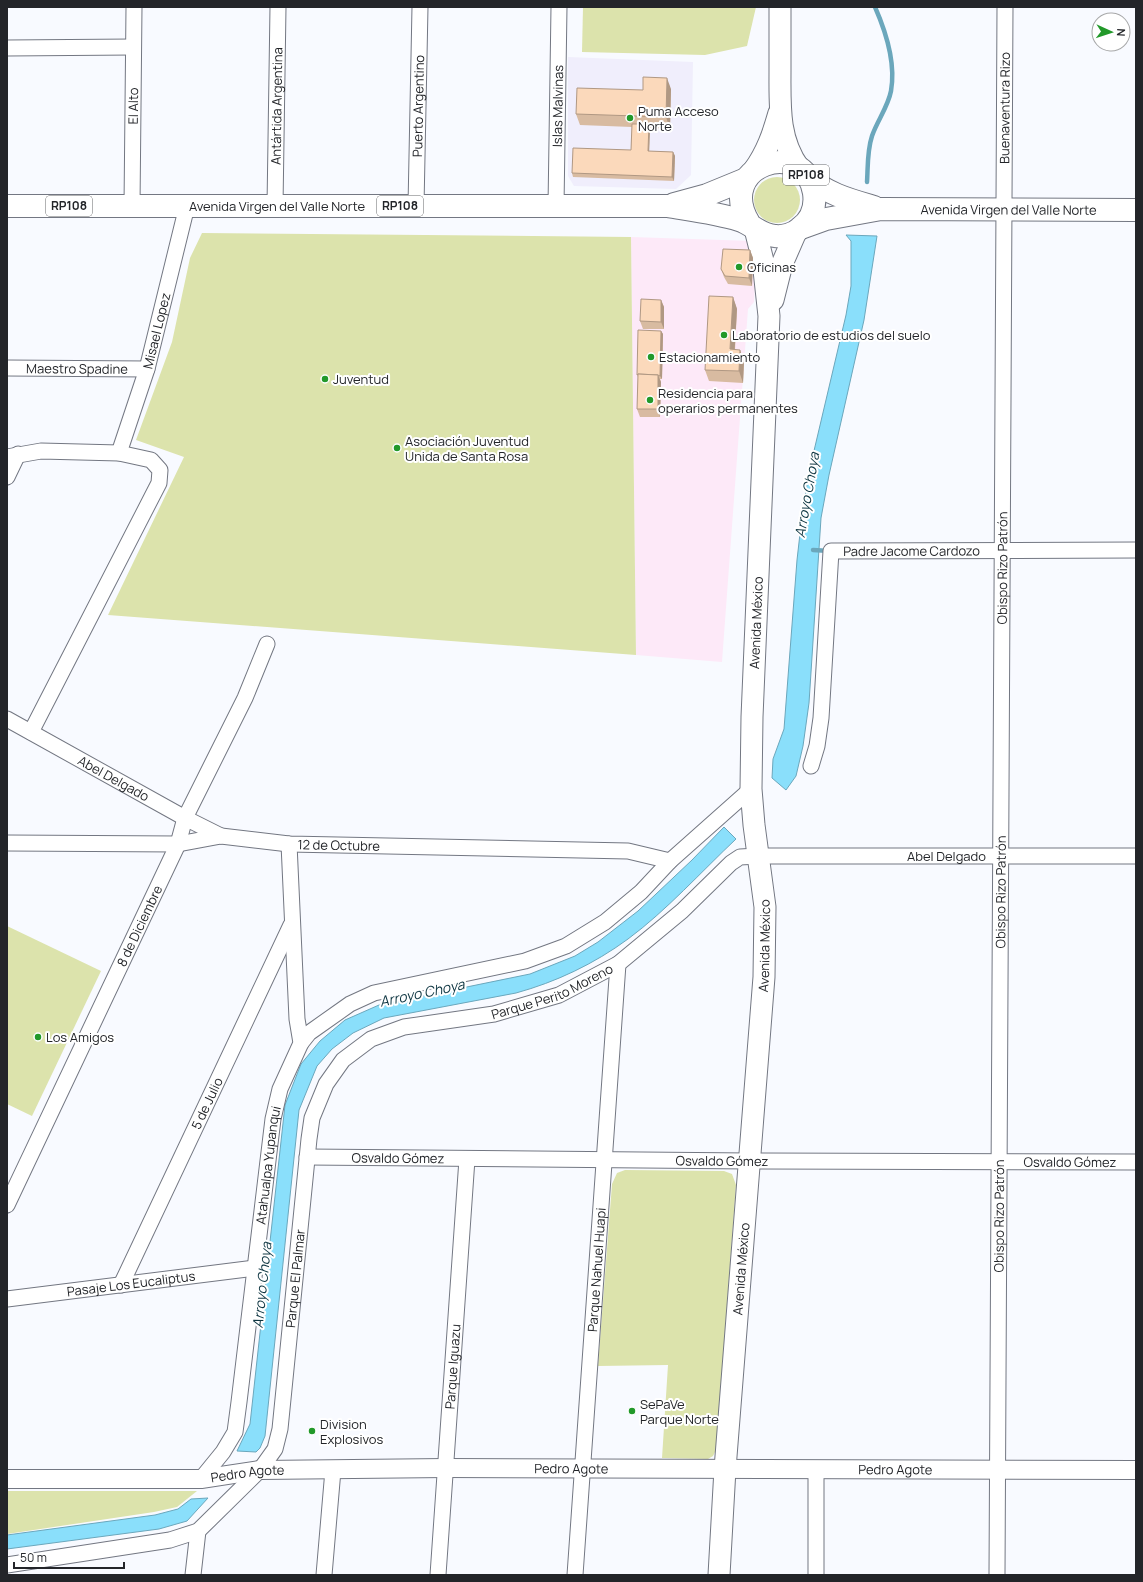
<svg xmlns="http://www.w3.org/2000/svg" width="1143" height="1582" viewBox="0 0 1143 1582" font-family="Manrope,sans-serif">
<style>
.commercial{fill:#f0eefc}
.industrial{fill:#fde9f8}
.green{fill:#dce3ac}
.water{fill:#8adffb;stroke:#6ba7bc}
.lines{fill:none;stroke-linecap:round;stroke-linejoin:round}
.stream{stroke:#6ba7bc;stroke-width:4.5}
.minor-casing{stroke:#737782;stroke-width:17}
.tertiary-casing{stroke:#737782;stroke-width:20}
.secondary-casing{stroke:#737782;stroke-width:23}
.primary-casing{stroke:#737782;stroke-width:24}
.minor{stroke:#fff;stroke-width:15}
.tertiary{stroke:#fff;stroke-width:18}
.secondary{stroke:#fff;stroke-width:21}
.primary{stroke:#fff;stroke-width:22}
.wall{fill:#d8bba1}
.shaded-wall{fill:#b09883}
.building{fill:#fbd9bb;stroke:#b09883}
.poi-dot{fill:#22992a;stroke:#fff;stroke-width:1.5}
.labels{text-anchor:middle;stroke-width:4;stroke-linejoin:round;paint-order:stroke}
.shield{fill:#fff;stroke:#656669;stroke-width:1}
.shield-label{font-size:12px;font-weight:bold;fill:#232529}
.street-label{font-size:13px;fill:#232529;stroke:#fff}
.poi-label{font-size:13px;fill:#232529;stroke:#fff;text-anchor:start}
.water-label{font-size:14px;font-style:italic;fill:#0d3541;stroke:#fff}
</style>
<rect width="100%" height="100%" fill="#f8faff"/>
<!-- commercial -->
<path class="commercial" d="M 568,57 L 693,62 L 691,175 L 676,189 L 574,186 L 568,176 Z"/>
<!-- industrial -->
<path class="industrial" d="M 631,237 L 753,241 L 757,251 L 754,302 L 748,309 L 722,662 L 636,655 Z"/>
<!-- green -->
<g class="green">
<path d="M 583,7 L 756,7 L 747,46 L 705,55 L 582,52 Z"/>
<circle cx="777" cy="200" r="23"/>
<path d="M 202,233 L 631,237 L 636,655 L 108,615 L 184,457 L 136,440 L 172,342 L 190,258 Z"/>
<path d="M 7,926 L 101,971 L 32,1116 L 7,1104 Z"/>
<path d="M 625,1170 L 724,1171 L 732,1174 L 736,1185 L 716,1450 L 713,1456 L 708,1459 L 662,1458 L 668,1365 L 598,1366 L 612,1184 L 617,1173 Z"/>
<path d="M 7,1491 L 197,1491 L 177,1507 L 154,1512 L 7,1534 Z"/>
</g>
<!-- water -->
<g class="water">
<path d="M 846,235 L 877,236 L 864,320 L 829,475 L 821,518 L 809,703 L 803,746 L 796,776 L 786,790 L 772,778 L 773,759 L 784,729 L 797,560 L 802,516 L 809,472 L 846,315 L 851,286 L 851,241 Z"/>
<path d="M 724,827 L 736,839 C 702,871 666,911 628,939 C 594,964 556,982 516,993 L 384,1018 L 353,1033 L 332,1049 L 317,1066 L 299,1110 L 265,1436 L 260,1448 L 256,1452 L 237,1451 L 250,1424 L 285,1105 L 301,1064 L 320,1041 L 345,1020 L 379,1005 L 530,974 L 575,956 L 598,942 L 638,911 L 692,860 Z"/>
<path d="M 208,1498 L 187,1521 L 159,1529 L 7,1549 L 7,1535 L 155,1515 L 178,1509 L 191,1499 Z"/>
</g>
<g class="lines">
<!-- stream -->
<g class="stream">
<path d="M 867,182 C 868,167 867,151 872,136 C 877,121 888,107 891,91 C 896,63 886,32 875,7"/>
<path d="M 813,550 L 830,551"/>
</g>
<!-- minor casing -->
<g class="minor-casing">
<g id="minor">
<path d="M 7,48 L 133,47"/>
<path id="s1" d="M 132,206 L 134,7"/>
<path id="s2" d="M 275,206 L 278,7"/>
<path id="s3" d="M 416,206 L 420,7"/>
<path id="s4" d="M 556,206 L 559,7"/>
<path id="s5" d="M 7,368 L 147,369"/>
<path id="s6" d="M 119,453 L 147,369 L 187,206"/>
<path d="M 7,457 L 41,451 L 119,453 L 151,460 L 160,470 L 159,483 L 31,732"/>
<path d="M 7,477 L 18,454"/>
<path id="s7" d="M 7,719 L 185,818 L 221,836"/>
<path id="s8" d="M 811,766 L 817,746 L 821,718 L 831,551 L 1136,550"/>
<path id="s9" d="M 7,843 L 178,844 L 221,836 L 289,844 L 628,851 L 670,861"/>
<path d="M 301,1043 L 309,1033 L 350,1004 L 374,993 L 525,961 L 566,946 L 605,922 L 641,892 L 670,861 L 751,789"/>
<path id="s10" d="M 307,1157 L 749,1161 L 1136,1162"/>
<path id="s11" d="M 7,1205 L 178,844 L 185,818 L 245,698 L 267,644"/>
<path id="s12" d="M 121,1285 L 291,925"/>
<path id="s13" d="M 7,1299 L 255,1268"/>
<path id="s14" d="M 201,1479 L 223,1452 L 235,1432 L 239,1402 L 273,1119 L 280,1089 L 301,1043 L 297,1019 L 289,844"/>
<path id="s15" d="M 7,1565 L 170,1540 L 198,1531 L 260,1470 L 275,1449 L 280,1429 L 309,1139 L 312,1118 L 326,1084 L 343,1060 L 371,1039 L 404,1027 L 494,1014 L 559,995 L 618,964 L 682,911 L 731,863 L 740,857 L 758,856 L 1136,856"/>
<path d="M 193,1575 L 198,1531"/>
<path d="M 324,1575 L 333,1470"/>
<path id="s16" d="M 438,1575 L 467,1159"/>
<path id="s17" d="M 575,1575 L 618,964"/>
<path d="M 816,1575 L 816,1470"/>
<path id="s18" d="M 997,1575 L 1005,7"/>
</g>
</g>
<!-- tertiary casing -->
<g class="tertiary-casing">
<g id="tertiary">
<path id="s19" d="M 7,1479 L 201,1479 L 260,1470 L 446,1468 L 1136,1470"/>
</g>
</g>
<!-- secondary casing -->
<g class="secondary-casing">
<g id="secondary">
<path d="M 780,7 C 780,28 780,50 780,71 C 780,106 778,139 799,168"/>
<path d="M 754,170 C 767,152 773,134 779,113"/>
<path d="M 773,300 L 782,264 L 796,232"/>
<path id="s20" d="M 719,1575 L 725,1469 L 764,977 L 765,907 L 754,825 L 751,789 L 752,717 L 769,316 L 763,261 L 755,229"/>
</g>
</g>
<!-- primary casing -->
<g class="primary-casing">
<g id="primary">
<path d="M 808,177 C 827,194 850,200 874,207"/>
<path d="M 674,204 L 707,195 L 746,179"/>
<path id="s21" d="M 7,206 L 667,206 C 691,210 716,213 739,220 C 752,224 760,235 775,236 C 783,237 794,234 800,228 C 811,220 816,207 814,193 C 805,136 714,165 749,223"/>
<path id="s22" d="M 801,228 L 826,219 L 881,209 L 1136,210"/>
</g>
</g>
<!-- minor -->
<use href="#minor" class="minor"/>
<!-- tertiary -->
<use href="#tertiary" class="tertiary"/>
<!-- secondary -->
<use href="#secondary" class="secondary"/>
<!-- primary -->
<use href="#primary" class="primary"/>
</g>
<!-- wall -->
<g class="wall">
<path d="M 671,89 L 670,129 L 650,128 L 649,151 L 673,152 L 675,156 L 674,181 L 573,177 L 572,173 L 631,150 L 632,127 L 580,125 L 576,114 L 643,90 Z"/>
<path d="M 750,250 L 753,258 L 752,286 L 728,284 L 724,277 L 721,269 Z"/>
<path d="M 733,297 L 737,309 L 735,350 L 740,350 L 744,362 L 743,383 L 709,381 L 705,370 Z"/>
<path d="M 661,300 L 664,307 L 664,329 L 643,329 L 640,321 Z"/>
<path d="M 661,331 L 663,334 L 662,379 L 660,379 L 661,382 L 660,417 L 640,417 L 637,409 L 638,377 L 637,375 Z"/>
</g>
<!-- shaded-wall -->
<g class="shaded-wall">
<path d="M 667,78 L 671,89 L 670,129 L 666,117 Z"/>
<path d="M 649,124 L 650,128 L 649,155 L 648,151 Z"/>
<path d="M 673,152 L 675,156 L 674,181 L 672,177 Z"/>
<path d="M 750,250 L 753,258 L 752,286 L 749,278 Z"/>
<path d="M 733,297 L 737,309 L 734,361 L 730,349 Z"/>
<path d="M 661,300 L 664,307 L 664,329 L 661,322 Z"/>
<path d="M 661,331 L 663,334 L 662,379 L 660,376 Z"/>
<path d="M 740,350 L 744,362 L 743,383 L 739,371 Z"/>
<path d="M 658,375 L 661,382 L 660,417 L 658,409 Z"/>
</g>
<!-- building -->
<g class="building">
<path d="M 643,77 L 667,78 L 666,117 L 576,114 L 577,88 L 643,90 Z"/>
<path d="M 632,124 L 649,124 L 648,151 L 673,152 L 672,177 L 572,173 L 573,148 L 631,150 Z"/>
<path d="M 723,249 L 750,250 L 749,278 L 725,276 L 721,269 Z"/>
<path d="M 709,296 L 733,297 L 730,349 L 740,350 L 739,371 L 705,370 Z"/>
<path d="M 641,299 L 661,300 L 661,322 L 640,321 Z"/>
<path d="M 638,330 L 661,331 L 660,376 L 658,375 L 638,374 L 637,375 Z"/>
<path d="M 638,374 L 658,375 L 658,409 L 637,409 Z"/>
</g>
<!-- markers -->
<g class="poi-dot">
<circle cx="630" cy="118" r="4"/>
<circle cx="739" cy="267" r="4"/>
<circle cx="724" cy="335" r="4"/>
<circle cx="651" cy="357" r="4"/>
<circle cx="325" cy="379" r="4"/>
<circle cx="650" cy="400" r="4"/>
<circle cx="397" cy="448" r="4"/>
<circle cx="38" cy="1037" r="4"/>
<circle cx="632" cy="1411" r="4"/>
<circle cx="312" cy="1431" r="4"/>
</g>
<g class="labels">
<!-- shield labels -->
<g class="shield">
<rect x="783" y="165" width="46" height="20" rx="3"/>
<rect x="46" y="196" width="46" height="20" rx="3"/>
<rect x="377" y="196" width="46" height="20" rx="3"/>
</g>
<g class="shield-label">
<text x="806" y="179">RP108</text>
<text x="69" y="210">RP108</text>
<text x="400" y="210">RP108</text>
</g>
<!-- street labels -->
<g class="street-label">
<text dy="5" stroke="none"><textPath href="#s1" startOffset="100">El Alto</textPath></text>
<text dy="5" stroke="none"><textPath href="#s2" startOffset="100">Antártida Argentina</textPath></text>
<text dy="5" stroke="none"><textPath href="#s3" startOffset="100">Puerto Argentino</textPath></text>
<text dy="5" stroke="none"><textPath href="#s4" startOffset="100">Islas Malvinas</textPath></text>
<text dy="5" stroke="none"><textPath href="#s18" startOffset="1467">Buenaventura Rizo</textPath></text>
<text dy="5" stroke="none"><textPath href="#s21" startOffset="270">Avenida Virgen del Valle Norte</textPath></text>
<text dy="5" stroke="none"><textPath href="#s22" startOffset="210">Avenida Virgen del Valle Norte</textPath></text>
<text dy="5" stroke="none"><textPath href="#s6" startOffset="128">Misael Lopez</textPath></text>
<text dy="5" stroke="none"><textPath href="#s5" startOffset="70">Maestro Spadine</textPath></text>
<text dy="5" stroke="none"><textPath href="#s8" startOffset="297">Padre Jacome Cardozo</textPath></text>
<text dy="5" stroke="none"><textPath href="#s18" startOffset="1007">Obispo Rizo Patrón</textPath></text>
<text dy="5" stroke="none"><textPath href="#s20" startOffset="955">Avenida México</textPath></text>
<text dy="5" stroke="none"><textPath href="#s7" startOffset="122">Abel Delgado</textPath></text>
<text dy="5" stroke="none"><textPath href="#s9" startOffset="333">12 de Octubre</textPath></text>
<text dy="5" stroke="none"><textPath href="#s15" startOffset="1371">Abel Delgado</textPath></text>
<text dy="5" stroke="none"><textPath href="#s18" startOffset="683">Obispo Rizo Patrón</textPath></text>
<text dy="5" stroke="none"><textPath href="#s11" startOffset="309">8 de Diciembre</textPath></text>
<text dy="5" stroke="none"><textPath href="#s20" startOffset="631">Avenida México</textPath></text>
<text dy="5" stroke="none"><textPath href="#s15" startOffset="930">Parque Perito Moreno</textPath></text>
<text dy="5" stroke="none"><textPath href="#s12" startOffset="201">5 de Julio</textPath></text>
<text dy="5" stroke="none"><textPath href="#s10" startOffset="91">Osvaldo Gómez</textPath></text>
<text dy="5" stroke="none"><textPath href="#s10" startOffset="415">Osvaldo Gómez</textPath></text>
<text dy="5" stroke="none"><textPath href="#s10" startOffset="763">Osvaldo Gómez</textPath></text>
<text dy="5" stroke="none"><textPath href="#s14" startOffset="327">Atahualpa Yupanqui</textPath></text>
<text dy="5" stroke="none"><textPath href="#s18" startOffset="359">Obispo Rizo Patrón</textPath></text>
<text dy="5" stroke="none"><textPath href="#s20" startOffset="307">Avenida México</textPath></text>
<text dy="5" stroke="none"><textPath href="#s17" startOffset="306">Parque Nahuel Huapi</textPath></text>
<text dy="5" stroke="none"><textPath href="#s15" startOffset="479">Parque El Palmar</textPath></text>
<text dy="5" stroke="none"><textPath href="#s13" startOffset="125">Pasaje Los Eucaliptus</textPath></text>
<text dy="5" stroke="none"><textPath href="#s16" startOffset="209">Parque Iguazu</textPath></text>
<text dy="5" stroke="none"><textPath href="#s19" startOffset="565">Pedro Agote</textPath></text>
<text dy="5" stroke="none"><textPath href="#s19" startOffset="889">Pedro Agote</textPath></text>
<text dy="5" stroke="none"><textPath href="#s19" startOffset="241">Pedro Agote</textPath></text>
</g>
<!-- poi labels -->
<g class="poi-label">
<text x="638" y="116">Puma Acceso<tspan x="638" dy="15">Norte</tspan></text>
<text x="747" y="272">Oficinas</text>
<text x="732" y="340">Laboratorio de estudios del suelo</text>
<text x="659" y="362">Estacionamiento</text>
<text x="333" y="384">Juventud</text>
<text x="658" y="398">Residencia para<tspan x="658" dy="15">operarios permanentes</tspan></text>
<text x="405" y="446">Asociación Juventud<tspan x="405" dy="15">Unida de Santa Rosa</tspan></text>
<text x="46" y="1042">Los Amigos</text>
<text x="640" y="1409">SePaVe<tspan x="640" dy="15">Parque Norte</tspan></text>
<text x="320" y="1429">Division<tspan x="320" dy="15">Explosivos</tspan></text>
</g>
<!-- water labels -->
<g class="water-label">
<text transform="translate(807 495) rotate(-80)" y="5">Arroyo Choya</text>
<text transform="translate(422 993) rotate(-12)" y="5">Arroyo Choya</text>
<text transform="translate(262 1285) rotate(-84)" y="5">Arroyo Choya</text>
</g>
</g>
<!-- border -->
<rect width="1143" height="1582" fill="none" stroke="#232529" stroke-width="16"/>
<!-- north arrow -->
<g transform="translate(1111 32) rotate(93)"><circle r="19" fill="#ffffff" stroke="#a7a8a9"/>
<path d="M0-3L7 15L0 10L-7 15Z" fill="#22992a"/>
<text y="-6" font-size="11" font-weight="bold" text-anchor="middle" fill="#232529">N</text>
</g>
<!-- scale -->
<path d="M14 1562v6h110v-6" fill="none" stroke="#232529" stroke-width="2"/>
<text x="20" y="1562" font-size="12" fill="#232529" stroke="#ffffff" stroke-width="3" paint-order="stroke">50 m</text>
</svg>
